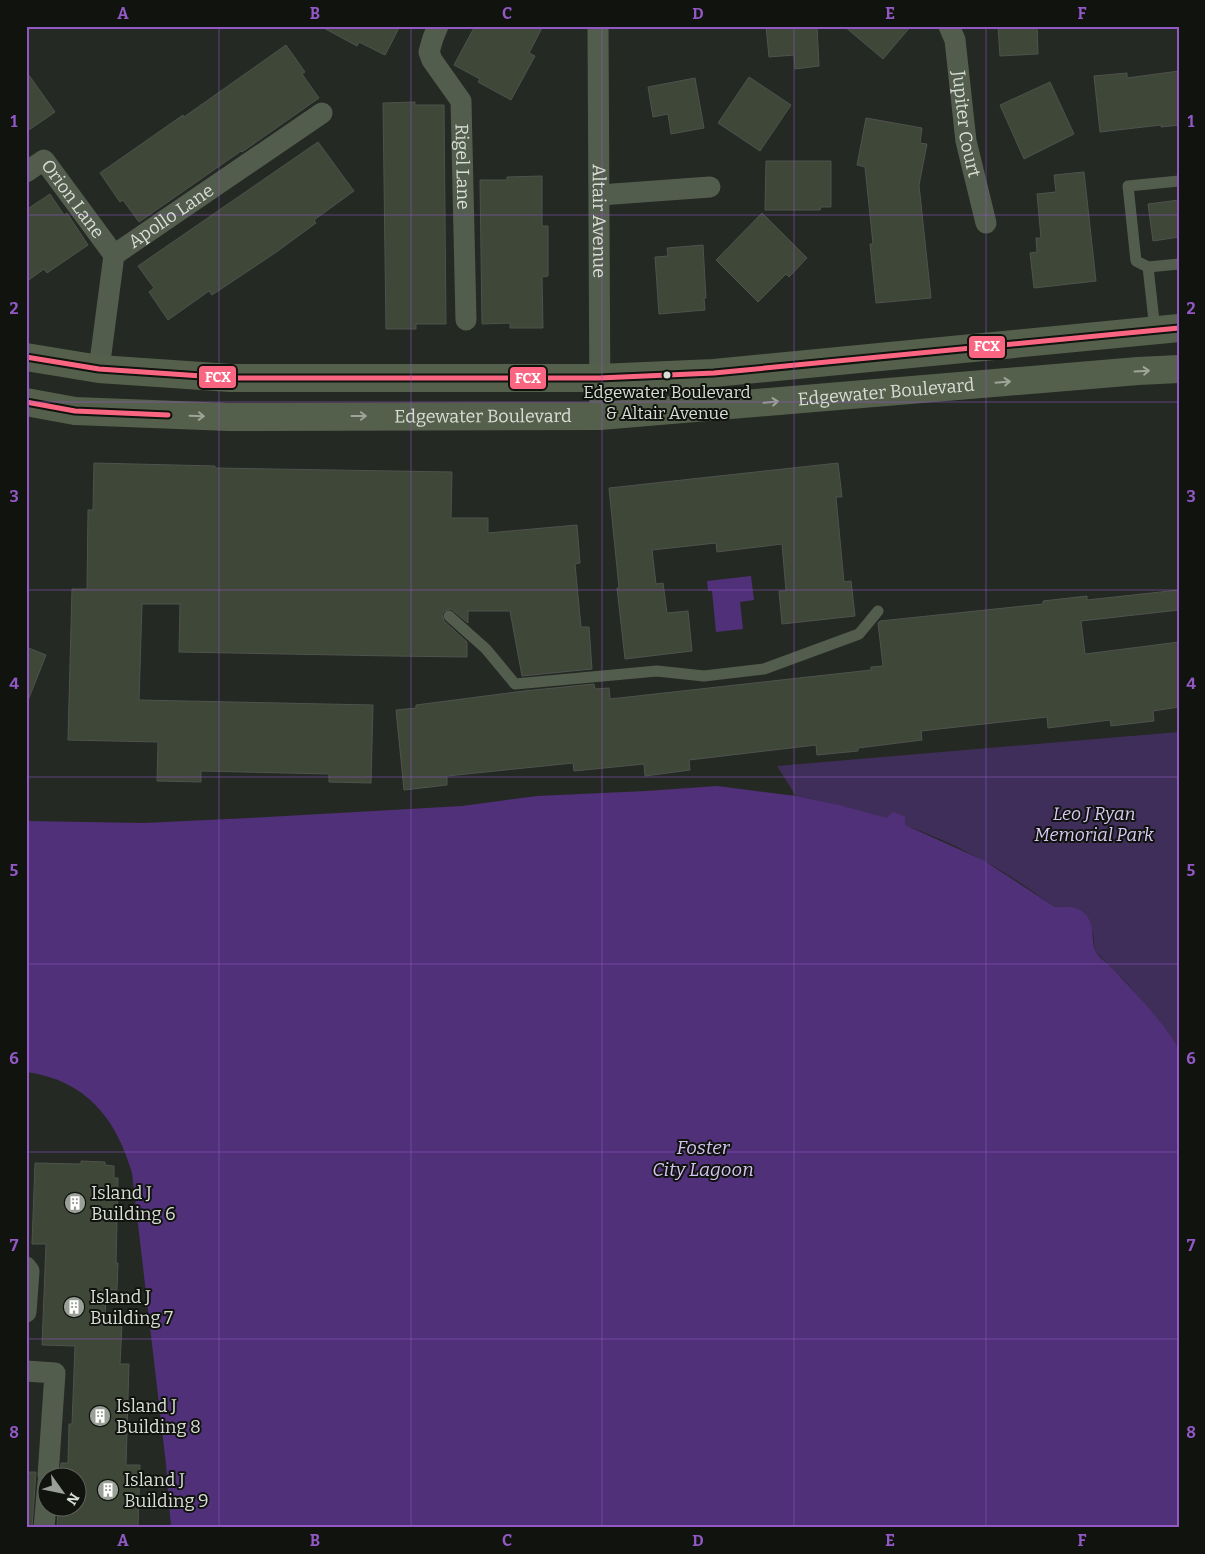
<svg xmlns="http://www.w3.org/2000/svg" width="1205" height="1554" viewBox="0 0 1205 1554" font-family="Bitter,serif">
<style>
.green{fill:#402e5a}
.water{fill:#503078}
.building{fill:#3e4738;stroke:#4f524d}
.lines{fill:none;stroke-linecap:round;stroke-linejoin:round}
.service{stroke:#535d4e;stroke-width:11}
.minor{stroke:#535d4e;stroke-width:21}
.secondary{stroke:#54604c;stroke-width:28}
.bus-1-casing{stroke:#10130e;stroke-width:9}
.bus-1{stroke:#fa6682;stroke-width:5}
.oneway{stroke:#9da598}
.grid{fill:none;stroke:#9258c5;stroke-width:1;stroke-opacity:0.55}
.bus-dot{fill:#d9ded6;stroke:#10130e;stroke-width:2}
.labels{text-anchor:middle;stroke-width:4;stroke-linejoin:round;paint-order:stroke}
.bus-label{font-size:17px;fill:#d9ded6;stroke:#10130e}
.street-label{font-size:18px;fill:#d9ded6;stroke:#10130e}
.park-label{font-size:18px;font-style:italic;fill:#d9c9f6;stroke:#10130e}
.poi-label{font-size:18px;fill:#d9ded6;stroke:#10130e;text-anchor:start}
.water-label{font-size:19px;font-style:italic;fill:#d4c4f1;stroke:#10130e}
.line-badge{stroke:#10130e;stroke-width:2}
.badge-label{font-size:14px;text-anchor:middle;font-weight:bold;fill:#fff}
.neatline{fill:none;stroke:#9258c5;stroke-width:2}
.grid-label{font-size:16px;text-anchor:middle;font-weight:bold;fill:#9258c5}
</style>
<rect width="100%" height="100%" fill="#252923"/>
<!-- green -->
<path class="green" d="M 1179,732 L 1179,1049 L 1169,1035 L 1128,984 L 1095,951 L 1093,933 L 1077,909 L 1066,906 L 1055,907 C 1032,891 1009,874 984,861 C 925,828 862,809 796,796 L 777,766 Z"/>
<!-- water -->
<g class="water">
<path d="M 751,576 L 754,600 L 740,602 L 743,629 L 716,632 L 712,591 L 708,591 L 707,581 Z"/>
<path d="M 717,786 L 796,796 L 839,805 L 887,818 L 893,812 L 905,817 L 905,825 L 983,860 L 1055,907 C 1065,906 1076,906 1084,913 C 1095,923 1091,938 1095,950 C 1097,956 1106,962 1111,967 C 1124,980 1176,1036 1179,1051 C 1180,1056 1179,1062 1177,1066 L 1179,1069 L 1179,1528 L 171,1528 L 166,1464 L 132,1173 C 116,1118 86,1080 26,1072 L 26,821 L 144,823 L 249,818 L 462,806 L 537,796 L 646,791 Z"/>
</g>
<!-- building -->
<g class="building">
<path d="M 320,26 L 400,26 L 385,55 L 359,42 L 357,46 Z"/>
<path d="M 475,26 L 543,26 L 529,53 L 535,56 L 511,100 L 478,82 L 480,79 L 454,65 Z"/>
<path d="M 766,26 L 817,26 L 819,66 L 795,69 L 794,55 L 769,57 Z"/>
<path d="M 844,26 L 911,26 L 883,59 Z"/>
<path d="M 998,26 L 1037,26 L 1038,54 L 1000,56 Z"/>
<path d="M 286,45 L 305,72 L 302,74 L 319,98 L 242,152 L 241,151 L 139,222 L 123,200 L 120,202 L 100,173 L 183,115 L 184,117 Z"/>
<path d="M 26,71 L 55,112 L 26,132 Z"/>
<path d="M 1179,71 L 1179,125 L 1161,127 L 1161,125 L 1100,132 L 1094,76 L 1127,73 L 1127,78 Z"/>
<path d="M 749,77 L 791,105 L 760,151 L 718,123 Z"/>
<path d="M 695,78 L 704,128 L 671,134 L 668,114 L 653,117 L 648,87 Z"/>
<path d="M 1050,82 L 1074,134 L 1024,159 L 1000,105 Z"/>
<path d="M 415,102 L 415,105 L 444,105 L 446,324 L 416,324 L 416,329 L 386,329 L 383,103 Z"/>
<path d="M 866,118 L 922,128 L 920,143 L 927,144 L 919,185 L 931,298 L 876,303 L 870,244 L 873,244 L 865,167 L 857,165 Z"/>
<path d="M 318,142 L 354,191 L 314,220 L 316,223 L 275,253 L 212,295 L 209,291 L 168,320 L 149,292 L 154,288 L 138,266 Z"/>
<path d="M 766,161 L 831,161 L 831,207 L 821,207 L 820,210 L 765,210 Z"/>
<path d="M 1084,172 L 1096,281 L 1034,288 L 1030,253 L 1037,252 L 1036,238 L 1041,238 L 1037,194 L 1056,192 L 1054,175 Z"/>
<path d="M 542,176 L 542,226 L 548,226 L 548,276 L 542,277 L 543,328 L 510,328 L 510,323 L 482,324 L 480,180 L 507,180 L 507,177 Z"/>
<path d="M 50,194 L 64,215 L 67,213 L 88,245 L 47,273 L 44,269 L 26,282 L 26,210 Z"/>
<path d="M 1179,200 L 1179,237 L 1153,241 L 1148,204 Z"/>
<path d="M 762,213 L 807,258 L 789,277 L 786,274 L 758,302 L 716,260 Z"/>
<path d="M 703,245 L 706,298 L 704,298 L 705,310 L 659,314 L 655,257 L 668,256 L 667,248 Z"/>
<path d="M 94,463 L 215,466 L 215,468 L 452,472 L 451,518 L 488,518 L 488,533 L 577,525 L 580,563 L 575,564 L 581,627 L 589,627 L 592,669 L 522,676 L 510,611 L 468,611 L 468,623 L 451,609 L 444,611 L 442,615 L 444,621 L 467,642 L 467,657 L 393,656 L 179,652 L 180,604 L 142,604 L 139,700 L 373,705 L 371,783 L 329,782 L 329,774 L 201,771 L 201,782 L 157,781 L 158,742 L 68,740 L 72,589 L 87,589 L 88,510 L 93,510 Z"/>
<path d="M 838,463 L 842,497 L 836,497 L 844,582 L 851,581 L 855,616 L 782,624 L 779,591 L 786,591 L 782,544 L 717,552 L 716,543 L 652,550 L 656,584 L 663,583 L 667,613 L 688,611 L 692,651 L 625,659 L 617,588 L 619,588 L 609,488 Z"/>
<path d="M 1179,590 L 1179,610 L 1081,621 L 1085,654 L 1179,642 L 1179,707 L 1153,711 L 1154,721 L 1111,726 L 1110,720 L 1048,728 L 1047,717 L 921,731 L 922,740 L 858,748 L 858,751 L 817,755 L 816,745 L 689,760 L 690,770 L 645,776 L 644,764 L 574,771 L 573,763 L 447,776 L 447,785 L 404,790 L 396,710 L 416,708 L 416,705 L 524,691 L 594,684 L 595,689 L 609,688 L 610,699 L 871,670 L 871,667 L 883,666 L 878,623 L 880,621 L 1043,604 L 1043,601 L 1087,596 L 1087,600 Z"/>
<path d="M 26,647 L 46,655 L 27,703 L 26,703 Z"/>
<path d="M 81,1161 L 105,1162 L 105,1165 L 114,1166 L 114,1178 L 118,1178 L 116,1263 L 118,1263 L 117,1290 L 106,1289 L 105,1323 L 122,1324 L 120,1364 L 129,1364 L 126,1465 L 140,1465 L 138,1528 L 57,1528 L 58,1506 L 78,1506 L 78,1476 L 60,1476 L 61,1463 L 68,1463 L 69,1424 L 72,1424 L 75,1346 L 42,1345 L 46,1244 L 32,1244 L 35,1163 L 81,1164 Z"/>
<path d="M 26,1472 L 36,1472 L 32,1528 L 26,1528 Z"/>
</g>
<g class="lines">
<!-- service -->
<g class="service">
<path d="M 1179,181 L 1128,186 L 1136,261 L 1148,267 L 1179,264"/>
<path d="M 1148,267 L 1155,330"/>
<path d="M 449,616 L 486,649 L 515,684 L 657,671 L 704,676 L 764,669 L 859,634 L 878,611"/>
</g>
<!-- minor -->
<g class="minor">
<path id="s1" d="M 438,26 L 433,38 L 429,52 L 432,60 L 461,101 L 466,320"/>
<path id="s2" d="M 598,26 L 600,416"/>
<path id="s3" d="M 949,26 L 955,40 L 966,141 L 986,223"/>
<path id="s4" d="M 26,172 L 44,160 L 114,255"/>
<path d="M 600,195 L 710,187"/>
<path id="s5" d="M 99,369 L 114,255 L 322,113"/>
<path d="M 26,1267 L 29,1271 L 26,1312"/>
<path d="M 26,1371 L 55,1373 L 48,1476"/>
<path d="M 44,1528 L 48,1482"/>
</g>
<!-- secondary -->
<g class="secondary">
<path d="M 26,357 L 99,369 L 231,378 L 599,378 L 714,373 L 1179,328"/>
<path id="s6" d="M 26,402 L 75,411 L 229,417 L 600,416 L 1138,371 L 1179,369"/>
</g>
<!-- bus-1 casing -->
<g class="bus-1-casing">
<g id="bus-1">
<path d="M 26,357 L 99,369 L 231,378 L 599,378 L 714,373 L 1179,328"/>
<path d="M 26,402 L 75,411 L 168,415"/>
</g>
</g>
<!-- bus-1 -->
<use href="#bus-1" class="bus-1"/>
</g>
<!-- one-way arrows -->
<defs><path id="oneway-shaft" d="M-6 0H5M1.5-3L5.5 0L1.5 3" fill="none" stroke-width="1.6" stroke-linecap="round" stroke-linejoin="round" transform="scale(1.25)"/></defs>
<g class="oneway">
<use href="#oneway-shaft" transform="translate(1142 371) rotate(-3)"/>
<use href="#oneway-shaft" transform="translate(1003 382) rotate(-5)"/>
<use href="#oneway-shaft" transform="translate(771 402) rotate(-5)"/>
<use href="#oneway-shaft" transform="translate(197 416) rotate(2)"/>
<use href="#oneway-shaft" transform="translate(359 416)"/>
</g>
<!-- grid -->
<path class="grid" d="M 219,26 L 219,1528M 411,26 L 411,1528M 602,26 L 602,1528M 794,26 L 794,1528M 986,26 L 986,1528M 26,215 L 1179,215M 26,402 L 1179,402M 26,590 L 1179,590M 26,777 L 1179,777M 26,964 L 1179,964M 26,1152 L 1179,1152M 26,1339 L 1179,1339"/>
<!-- icons -->
<defs>
<g id="building-disc" transform="scale(1.125)"><circle r="9.5" fill="#9a9f97" stroke="#10130e"/><path d="M-4-6H4V6H1V3H-1V6H-4ZM-2.5-4.3h1.7v1.8h-1.7ZM.8-4.3h1.7v1.8H.8ZM-2.5-1h1.7V.8h-1.7ZM.8-1h1.7V.8H.8Z" fill="#fff"/></g>
</defs>
<g fill-rule="evenodd">
<use href="#building-disc" x="75" y="1203"/>
<use href="#building-disc" x="74" y="1307"/>
<use href="#building-disc" x="100" y="1416"/>
<use href="#building-disc" x="108" y="1490"/>
</g>
<!-- markers -->
<circle class="bus-dot" cx="667" cy="375" r="4.5"/>
<g class="labels">
<!-- bus labels -->
<g class="bus-label">
<text x="667" y="398">Edgewater Boulevard<tspan x="667" dy="21">&amp; Altair Avenue</tspan></text>
</g>
<!-- street labels -->
<g class="street-label">
<text dy="6" stroke="none"><textPath href="#s3" startOffset="100">Jupiter Court</textPath></text>
<text dy="6" stroke="none"><textPath href="#s1" startOffset="152">Rigel Lane</textPath></text>
<text dy="6" stroke="none"><textPath href="#s4" startOffset="70">Orion Lane</textPath></text>
<text dy="6" stroke="none"><textPath href="#s5" startOffset="184">Apollo Lane</textPath></text>
<text dy="6" stroke="none"><textPath href="#s2" startOffset="195">Altair Avenue</textPath></text>
<text dy="6" stroke="none"><textPath href="#s6" startOffset="862">Edgewater Boulevard</textPath></text>
<text dy="6" stroke="none"><textPath href="#s6" startOffset="458">Edgewater Boulevard</textPath></text>
</g>
<!-- park labels -->
<g class="park-label">
<text x="1094" y="820">Leo J Ryan<tspan x="1094" dy="21">Memorial Park</tspan></text>
</g>
<!-- poi labels -->
<g class="poi-label">
<text x="91" y="1199">Island J<tspan x="91" dy="21">Building 6</tspan></text>
<text x="90" y="1303">Island J<tspan x="90" dy="21">Building 7</tspan></text>
<text x="116" y="1412">Island J<tspan x="116" dy="21">Building 8</tspan></text>
<text x="124" y="1486">Island J<tspan x="124" dy="21">Building 9</tspan></text>
</g>
<!-- water labels -->
<g class="water-label">
<text x="703" y="1154">Foster<tspan x="703" dy="22">City Lagoon</tspan></text>
</g>
</g>
<g class="line-badge">
<rect x="968" y="335" width="38" height="24" rx="5" fill="#fa6682"/>
<rect x="198" y="365" width="39" height="24" rx="5" fill="#fa6682"/>
<rect x="509" y="366" width="38" height="24" rx="5" fill="#fa6682"/>
</g>
<g class="badge-label">
<text x="987" y="351">FCX</text>
<text x="218" y="382">FCX</text>
<text x="528" y="383">FCX</text>
</g>
<!-- border -->
<rect width="1205" height="1554" fill="none" stroke="#10130e" stroke-width="55"/>
<!-- north arrow -->
<g transform="translate(62 1492) rotate(123)"><circle r="24" fill="#10130e" stroke="#60645e"/>
<path d="M0-4L9 19L0 12L-9 19Z" fill="#9a9f97"/>
<text y="-8" font-size="14" font-weight="bold" text-anchor="middle" fill="#d9ded6">N</text>
</g>
<rect x="28" y="28" width="1150" height="1498" class="neatline"/>
<g class="grid-label">
<text x="123" y="19">A</text>
<text x="315" y="19">B</text>
<text x="507" y="19">C</text>
<text x="698" y="19">D</text>
<text x="890" y="19">E</text>
<text x="1082" y="19">F</text>
<text x="14" y="127">1</text>
<text x="1191" y="127">1</text>
<text x="14" y="314">2</text>
<text x="1191" y="314">2</text>
<text x="14" y="502">3</text>
<text x="1191" y="502">3</text>
<text x="14" y="689">4</text>
<text x="1191" y="689">4</text>
<text x="14" y="876">5</text>
<text x="1191" y="876">5</text>
<text x="14" y="1064">6</text>
<text x="1191" y="1064">6</text>
<text x="14" y="1251">7</text>
<text x="1191" y="1251">7</text>
<text x="14" y="1438">8</text>
<text x="1191" y="1438">8</text>
<text x="123" y="1546">A</text>
<text x="315" y="1546">B</text>
<text x="507" y="1546">C</text>
<text x="698" y="1546">D</text>
<text x="890" y="1546">E</text>
<text x="1082" y="1546">F</text>
</g>
</svg>
